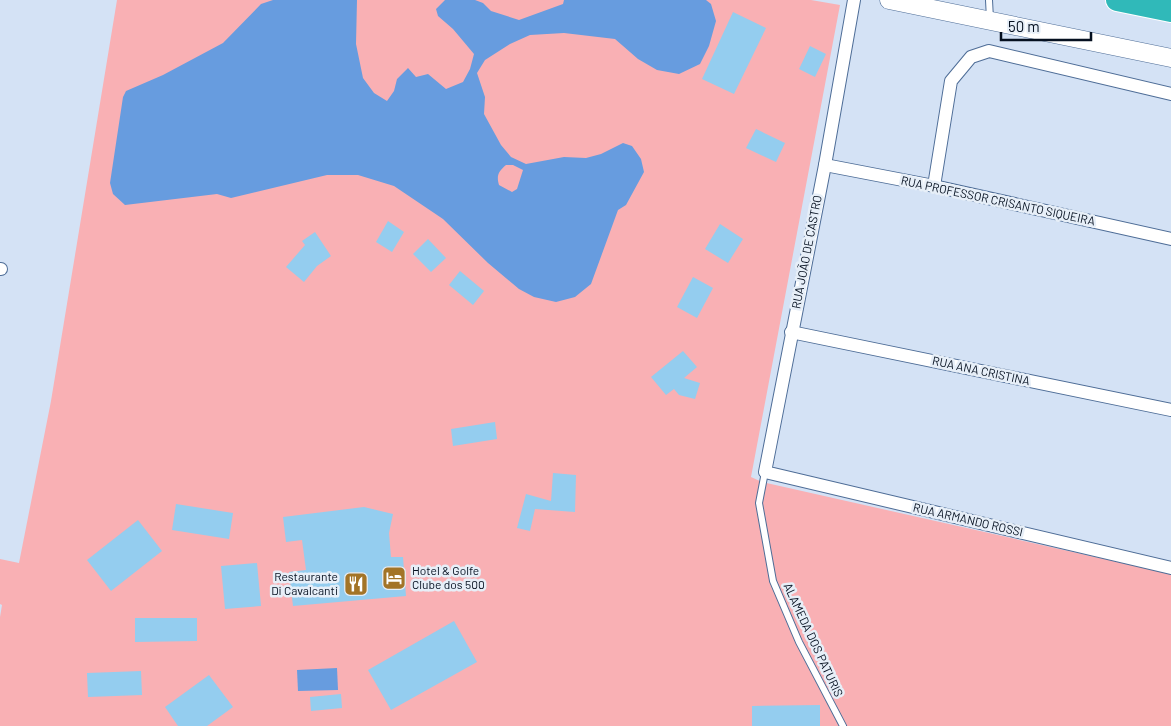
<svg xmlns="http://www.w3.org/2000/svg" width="1171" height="726" viewBox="0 0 1171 726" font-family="Barlow,sans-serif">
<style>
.green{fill:#f9b0b4}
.water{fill:#679cdf;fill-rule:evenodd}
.building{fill:#94cdef}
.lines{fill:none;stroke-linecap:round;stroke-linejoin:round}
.lane-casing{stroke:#4e6d97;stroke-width:8}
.street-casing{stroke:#4e6d97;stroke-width:14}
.secondary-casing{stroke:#4e6d97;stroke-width:19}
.highway-casing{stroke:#fff;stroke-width:24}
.lane{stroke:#fff;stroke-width:6}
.street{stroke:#fff;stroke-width:12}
.secondary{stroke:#fff;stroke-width:18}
.highway{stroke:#30b9b9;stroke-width:22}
.labels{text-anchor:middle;stroke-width:5;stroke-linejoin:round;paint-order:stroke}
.street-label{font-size:12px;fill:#051020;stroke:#e7eff8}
.poi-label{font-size:12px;fill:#051020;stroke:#e7eff8;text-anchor:start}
</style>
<rect width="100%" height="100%" fill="#d4e2f5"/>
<!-- green -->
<path class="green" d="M 117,0 L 811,0 L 840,5 L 751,477 L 762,482 L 1171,574 L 1171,726 L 0,726 L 0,617 L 2,605 L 0,604 L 0,559 L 19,563 L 51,401 Z"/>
<!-- water -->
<g class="water">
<path d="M 273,0 L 357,0 L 356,44 L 363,78 L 374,93 L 387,101 L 394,91 L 397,79 L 408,68 L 416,77 L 428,74 L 446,89 L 463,82 L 470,69 L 474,54 L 453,29 L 438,16 L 436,9 L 445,0 L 475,0 L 483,3 L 491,11 L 519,20 L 563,4 L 564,0 L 706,0 L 711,4 L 716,21 L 709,46 L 700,64 L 679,74 L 657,70 L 638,59 L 615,39 L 564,33 L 530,35 L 510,44 L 485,60 L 477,73 L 485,97 L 484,114 L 501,145 L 511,157 L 526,164 L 564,157 L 586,158 L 601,154 L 623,143 L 632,146 L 641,159 L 644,172 L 626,205 L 618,210 L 591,284 L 575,297 L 556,302 L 534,297 L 519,289 L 488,263 L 443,219 L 394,186 L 358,175 L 327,175 L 231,198 L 217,194 L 125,205 L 113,194 L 110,183 L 123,97 L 126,91 L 163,75 L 223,43 L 261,4 ZM 506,165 L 513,165 L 523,170 L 517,189 L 512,192 L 499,185 C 496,175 499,171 506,165 Z"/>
<path d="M 337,668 L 338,690 L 298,691 L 297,670 Z"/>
</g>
<!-- building -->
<g class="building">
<path d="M 733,12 L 766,28 L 734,94 L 702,79 Z"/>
<path d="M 810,46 L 826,54 L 815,77 L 799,69 Z"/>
<path d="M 756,129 L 785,143 L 776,162 L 746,148 Z"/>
<path d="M 388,221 L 404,232 L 392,252 L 376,242 Z"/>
<path d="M 720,224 L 743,239 L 728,263 L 705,249 Z"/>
<path d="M 315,232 L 331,256 L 317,266 L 304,282 L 286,267 L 305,245 L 302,241 Z"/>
<path d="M 428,239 L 446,258 L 431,272 L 413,254 Z"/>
<path d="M 460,271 L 484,291 L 473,305 L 449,285 Z"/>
<path d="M 693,277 L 713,288 L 697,318 L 677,307 Z"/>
<path d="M 683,351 L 697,367 L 684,378 L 700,383 L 695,399 L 679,395 L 674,389 L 666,395 L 651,377 Z"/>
<path d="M 495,422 L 497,439 L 453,446 L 451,429 Z"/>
<path d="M 553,473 L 576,475 L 575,512 L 535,509 L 530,531 L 517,528 L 526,494 L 551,501 Z"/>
<path d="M 176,504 L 233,513 L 229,539 L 172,530 Z"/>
<path d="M 364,507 L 393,514 L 389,533 L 391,557 L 403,557 L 406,596 L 293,606 L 289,572 L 306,570 L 302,540 L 286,542 L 283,517 Z"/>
<path d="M 138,520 L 162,551 L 111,591 L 87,560 Z"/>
<path d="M 257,563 L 261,606 L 225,609 L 221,566 Z"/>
<path d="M 135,618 L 197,618 L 197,641 L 135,642 Z"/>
<path d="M 454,621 L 477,662 L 391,710 L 368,670 Z"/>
<path d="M 141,671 L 142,695 L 88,697 L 87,673 Z"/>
<path d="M 209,675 L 233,707 L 207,726 L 178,726 L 165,707 Z"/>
<path d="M 341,694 L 342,708 L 311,711 L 310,697 Z"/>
<path d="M 820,705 L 820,726 L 752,726 L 752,706 Z"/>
</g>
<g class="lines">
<!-- lane casing -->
<g class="lane-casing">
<g id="lane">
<path d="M 989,0 L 990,19"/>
<path d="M 765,472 L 759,503 L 773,581 L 799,642 L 843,726"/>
</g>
</g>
<!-- street casing -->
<g class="street-casing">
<g id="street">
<path d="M 854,0 L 825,165 L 765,472 L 1171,568"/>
<path d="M 825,165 L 934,186 L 1171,239"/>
<path d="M 934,186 L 951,81 L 971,57 L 989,51 L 1171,94"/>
<path d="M 0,269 L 1,269"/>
<path d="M 791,332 L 1171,410"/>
</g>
</g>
<!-- secondary casing -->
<g class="secondary-casing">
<path id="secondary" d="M 889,0 L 1171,58"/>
</g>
<!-- highway casing -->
<g class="highway-casing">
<path id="highway" d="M 1117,0 L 1171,11"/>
</g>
<!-- lane -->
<use href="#lane" class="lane"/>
<!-- street -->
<use href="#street" class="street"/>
<!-- secondary -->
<use href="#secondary" class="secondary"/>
<!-- highway -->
<use href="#highway" class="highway"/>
</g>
<!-- icons -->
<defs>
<g id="hotel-square" transform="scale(1.25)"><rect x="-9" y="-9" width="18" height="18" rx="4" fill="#a37427" stroke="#e7eff8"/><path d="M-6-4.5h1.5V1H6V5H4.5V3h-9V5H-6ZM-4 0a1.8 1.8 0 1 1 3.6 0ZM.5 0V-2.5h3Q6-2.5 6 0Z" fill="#fff"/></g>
<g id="restaurant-square" transform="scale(1.25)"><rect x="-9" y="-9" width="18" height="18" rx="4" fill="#a37427" stroke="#e7eff8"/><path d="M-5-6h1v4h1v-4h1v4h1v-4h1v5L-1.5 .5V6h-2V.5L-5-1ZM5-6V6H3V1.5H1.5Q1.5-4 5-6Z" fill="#fff"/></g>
</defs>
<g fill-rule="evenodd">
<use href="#hotel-square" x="394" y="578"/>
<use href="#restaurant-square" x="356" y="584"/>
</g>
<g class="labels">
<!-- street labels -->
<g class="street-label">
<text transform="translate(998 201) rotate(12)" y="4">RUA PROFESSOR CRISANTO SIQUEIRA</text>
<text transform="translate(807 252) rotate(-79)" y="4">RUA JOÃO DE CASTRO</text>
<text transform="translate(981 371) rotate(12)" y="4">RUA ANA CRISTINA</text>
<text transform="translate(968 520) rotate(13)" y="4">RUA ARMANDO ROSSI</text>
<text transform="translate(813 640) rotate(65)" y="4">ALAMEDA DOS PATURIS</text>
</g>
<!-- poi labels -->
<g class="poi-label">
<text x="412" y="575">Hotel &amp; Golfe<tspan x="412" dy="14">Clube dos 500</tspan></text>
<text x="338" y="581" text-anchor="end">Restaurante<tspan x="338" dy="14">Di Cavalcanti</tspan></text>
</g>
</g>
<!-- scale -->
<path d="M1001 32v8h90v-8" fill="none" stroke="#051020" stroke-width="2.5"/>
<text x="1008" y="32" font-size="15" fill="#051020" stroke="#e7eff8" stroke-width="4" paint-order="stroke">50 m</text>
</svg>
